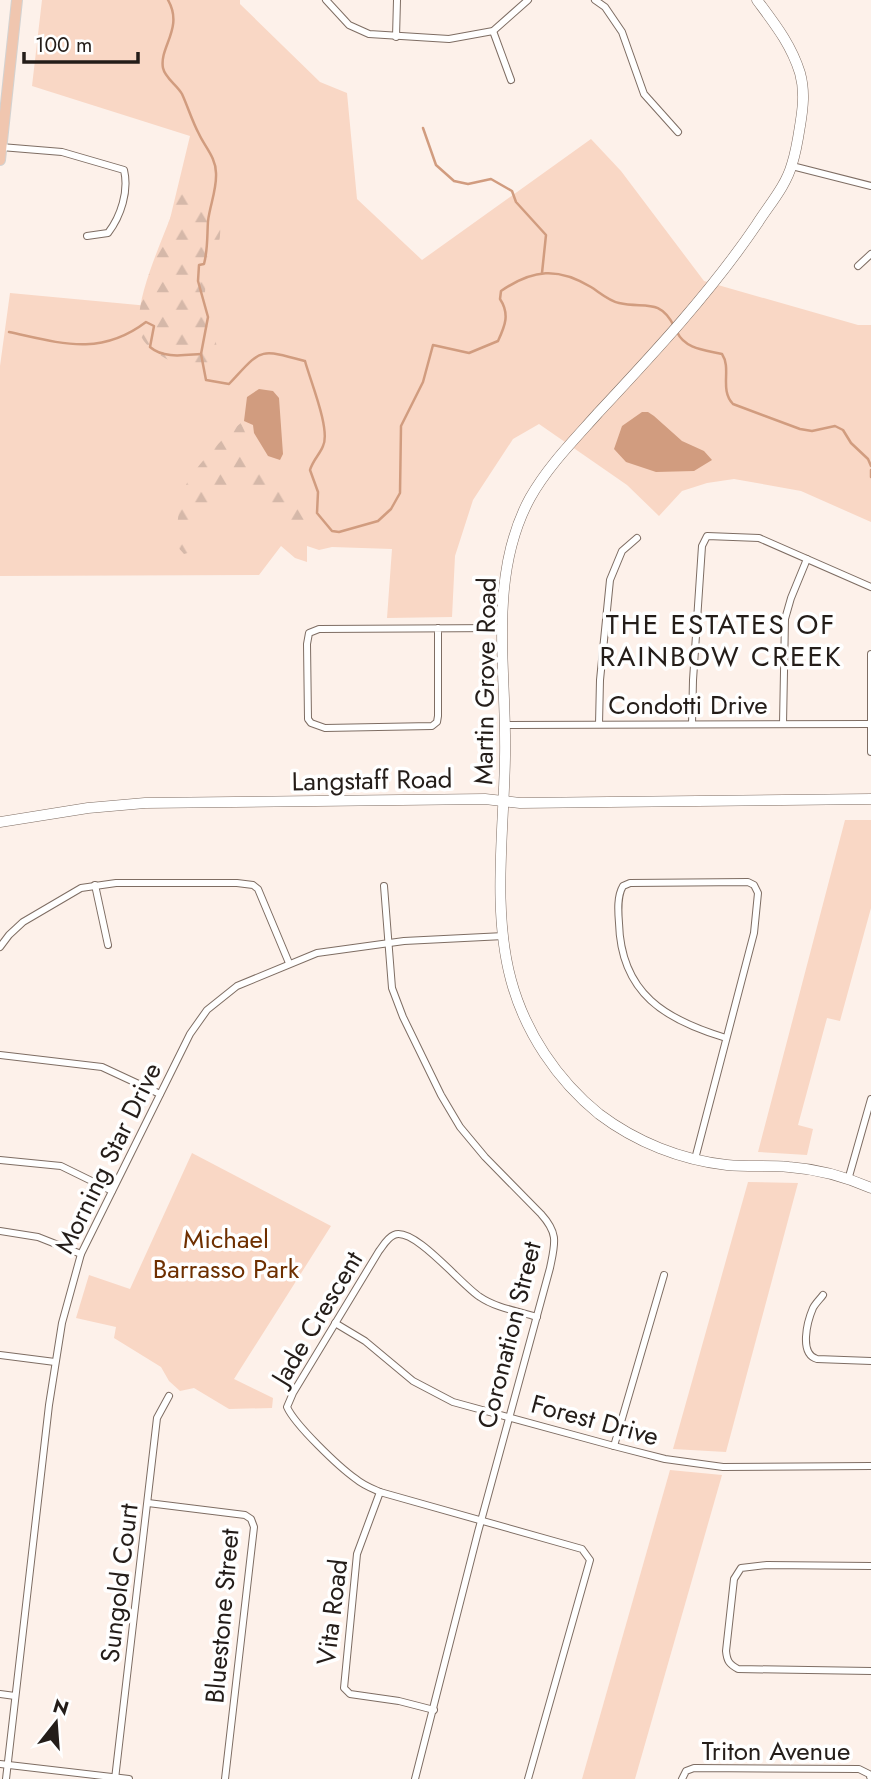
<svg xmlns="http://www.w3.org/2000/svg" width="871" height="1779" viewBox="0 0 871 1779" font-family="Jost,sans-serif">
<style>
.green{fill:#f9d7c5}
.forest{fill:url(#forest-firs)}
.water{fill:#d19c7f}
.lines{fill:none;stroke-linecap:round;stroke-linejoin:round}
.stream{stroke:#d19c7f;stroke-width:2.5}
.street-casing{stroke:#7e6d63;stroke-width:8}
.secondary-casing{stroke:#7e6d63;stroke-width:11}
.primary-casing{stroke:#d3d2d1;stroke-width:12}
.street{stroke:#fff;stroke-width:6}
.secondary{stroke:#fff;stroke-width:10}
.primary{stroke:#f0c6af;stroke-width:10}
.labels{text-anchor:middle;stroke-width:7;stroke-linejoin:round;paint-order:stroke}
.street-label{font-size:26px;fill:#241d19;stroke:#fff}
.park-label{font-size:26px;fill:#6e2f00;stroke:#fff}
.neighbourhood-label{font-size:28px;letter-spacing:2px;fill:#241d19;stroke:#fff}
</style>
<defs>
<pattern id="forest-firs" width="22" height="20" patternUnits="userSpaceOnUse" patternTransform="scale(1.75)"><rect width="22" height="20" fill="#f9d7c5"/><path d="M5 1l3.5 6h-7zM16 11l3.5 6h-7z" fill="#d5b8a9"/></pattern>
</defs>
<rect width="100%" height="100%" fill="#fdf1ea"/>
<!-- green -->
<g class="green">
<path d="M 42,0 L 240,0 L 240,4 L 320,82 L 347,93 L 357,199 L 422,260 L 591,139 L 621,171 L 704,281 L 858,325 L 871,325 L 871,522 L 801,491 L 734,479 L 707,483 L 682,491 L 659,516 L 627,485 L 539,424 L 513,439 L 473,500 L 455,556 L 452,617 L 387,618 L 392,549 L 332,547 L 319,550 L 307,546 L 307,562 L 295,558 L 281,546 L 259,575 L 0,576 L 0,366 L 10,293 L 149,306 L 190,136 L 32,86 Z"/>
<path d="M 845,820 L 871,820 L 871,908 L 840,1021 L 827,1018 L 798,1125 L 813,1129 L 807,1155 L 758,1152 Z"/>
<path d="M 192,1153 L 331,1226 L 234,1379 L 273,1398 L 272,1408 L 229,1409 L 194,1388 L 180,1391 L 169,1381 L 161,1367 L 114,1338 L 116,1327 L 76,1318 L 89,1275 L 130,1289 Z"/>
<path d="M 748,1182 L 798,1183 L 726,1452 L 673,1449 Z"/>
<path d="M 670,1470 L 722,1475 L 635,1779 L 582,1779 Z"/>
</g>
<!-- forest -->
<g class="forest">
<path d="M 179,193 C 194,198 212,202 218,219 C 227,242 206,269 205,292 C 204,319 228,347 211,376 C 192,372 145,354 140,333 C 132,297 169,229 179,193 Z"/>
<path d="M 241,423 L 251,446 L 255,465 L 292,488 L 309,507 L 300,532 L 242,492 L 227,489 L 217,495 L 209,509 L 196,522 L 191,552 L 184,554 L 175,544 C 178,524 178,502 186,485 C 195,467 225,435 241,423 Z"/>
</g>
<!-- water -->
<g class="water">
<path d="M 259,389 L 273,391 L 279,398 L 283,454 L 280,460 L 268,456 L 254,433 L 253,425 L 244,421 L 247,397 Z"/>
<path d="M 642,412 L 648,412 L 654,416 L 682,441 L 704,451 L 712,460 L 694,471 L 656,472 L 626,462 L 614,449 L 622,426 Z"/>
</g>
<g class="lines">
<!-- stream -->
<g class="stream">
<path d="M 168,0 C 184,28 159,47 163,68 C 165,78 177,85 182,94 C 188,107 192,121 199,134 C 205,147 216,158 216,173 C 217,189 210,205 208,221 C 207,236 208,249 204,264 L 199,265 L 198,281 L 208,317 L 201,354 L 206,380 L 229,384 C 262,349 257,348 305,361 C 310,380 331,430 323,446 C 320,454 313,460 310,470 L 318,492 L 317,513 L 332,531 L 339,532 L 378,521 L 391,509 L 400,493 L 401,426 L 423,382 L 433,345 L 469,353 L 498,341 C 505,326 510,314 500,299 L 501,291 C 533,269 558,267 591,287 C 599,292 609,301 619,303 C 644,309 659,297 674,326"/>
<path d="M 423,128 L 436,165 L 454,181 L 468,184 L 491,179 L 512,191 L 516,202 L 546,235 L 542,273"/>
<path d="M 9,332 C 60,343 100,357 146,322 L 154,326 L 150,347 C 164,359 184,355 201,354"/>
<path d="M 677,332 C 685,349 705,350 722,354 C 732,369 719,389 733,404 L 800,429 L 812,431 L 835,426 L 843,430 L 851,443 L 868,459 L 871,466"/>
<path d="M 871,470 L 871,477"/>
</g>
<!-- street casing -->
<g class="street-casing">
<g id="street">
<path d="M 326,0 L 349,25 L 369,34 L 449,39 L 493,31 L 528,0"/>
<path d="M 595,0 L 605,7 L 622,32 L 644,94 L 678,132"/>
<path d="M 493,31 L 511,80"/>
<path d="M 396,37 L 397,0"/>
<path d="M 1,147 L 62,152 L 124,170 C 129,191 121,216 108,233 L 87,236"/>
<path d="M 792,166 L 871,186"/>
<path d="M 858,266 L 871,254"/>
<path d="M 438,628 L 438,716 L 437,722 L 432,726 L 325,728 L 311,723 L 308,719 L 307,644 L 309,633 L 319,629 L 503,628"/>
<path d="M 871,654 L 871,752"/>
<path d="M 599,724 L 600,680 L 610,580 L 622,551 L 637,538"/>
<path d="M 692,724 L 693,680 L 702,546 L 707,536 L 759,538 L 871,587"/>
<path d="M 783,724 L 785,619 L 791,598 L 807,559"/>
<path d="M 505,725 L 871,724"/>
<path d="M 95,885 L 108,945"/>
<path d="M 384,886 L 392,988 L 403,1017 L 441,1095 L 460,1127 L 485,1157 L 541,1214 C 559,1234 555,1243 550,1268 L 478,1532 L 415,1779"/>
<path d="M 0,947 L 9,935 L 23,922 L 81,888 L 116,883 L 237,883 L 253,885 L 258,889 L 289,963"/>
<path d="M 0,1055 L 102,1067 L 160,1094"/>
<path d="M 695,1159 L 754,933 L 758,893 L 754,885 L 748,882 L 630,883 L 623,886 C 617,896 618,911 619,923 C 621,994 666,1020 726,1038"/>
<path d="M 0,1160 L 61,1166 L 112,1191"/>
<path d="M 848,1180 L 871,1099"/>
<path d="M 0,1231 L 38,1237 L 81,1254"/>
<path d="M 823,1295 C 820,1299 815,1304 813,1308 C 807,1322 799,1354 817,1359 L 871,1361"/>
<path d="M 335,1323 L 365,1341 L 413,1381 L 453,1402 L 614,1446 L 665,1459 L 723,1467 L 871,1466"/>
<path d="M 0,1355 L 55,1362"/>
<path d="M 614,1446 L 664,1275"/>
<path d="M 380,1492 L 357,1554 L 344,1688 L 350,1694 L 399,1701 L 434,1710"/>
<path d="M 148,1503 L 245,1515 L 251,1519 L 254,1527 L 225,1779"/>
<path d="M 871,1566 L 767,1565 L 741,1568 L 734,1579 L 726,1651 C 727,1661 729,1664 738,1669 L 871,1671"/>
<path d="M 0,1694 L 15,1696"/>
<path d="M 0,1764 L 129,1779"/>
<path d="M 6,1779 L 49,1405 L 62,1323 L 81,1254 L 190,1034 L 207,1010 L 237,986 L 317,953 L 404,941 L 504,936"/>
<path d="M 115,1779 L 157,1418 L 169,1396"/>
<path d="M 528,1779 L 590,1560 L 582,1549 L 380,1492 C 371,1488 363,1485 356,1479 C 339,1467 295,1425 287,1407 L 293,1393 L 379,1251 C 383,1246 387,1238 394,1235 C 414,1226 462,1286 480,1297 C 496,1308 518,1311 537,1317"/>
<path d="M 682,1779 L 686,1771 L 694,1768 L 859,1769 L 869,1774 L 871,1779"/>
</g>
</g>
<!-- secondary casing -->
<g class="secondary-casing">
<g id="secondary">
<path d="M 757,0 C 774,23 791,44 800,73 C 805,91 803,108 800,126 C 798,139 796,152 792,164 C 786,186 769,205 757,224 C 711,292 654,353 598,413 C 574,440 548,466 530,498 C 487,577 507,671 505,757 C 504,829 492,910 511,980 C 525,1032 557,1080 599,1114 C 636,1142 681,1160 727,1165 C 748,1167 768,1165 789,1167 C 817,1169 846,1177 871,1188"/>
<path d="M 0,822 L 88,808 L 145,803 L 485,799 L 520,803 L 871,799"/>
</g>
</g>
<!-- primary casing -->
<g class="primary-casing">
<path id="primary" d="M 0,160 L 17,0"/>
</g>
<!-- street -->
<use href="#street" class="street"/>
<!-- secondary -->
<use href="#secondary" class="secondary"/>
<!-- primary -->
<use href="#primary" class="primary"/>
</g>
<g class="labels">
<!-- street labels -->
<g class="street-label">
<text transform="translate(485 681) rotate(-89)" y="9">Martin Grove Road</text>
<text x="688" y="714">Condotti Drive</text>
<text transform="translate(372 780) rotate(-1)" y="9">Langstaff Road</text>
<text transform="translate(108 1158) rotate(-64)" y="9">Morning Star Drive</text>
<text transform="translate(317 1318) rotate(-59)" y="9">Jade Crescent</text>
<text transform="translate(509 1335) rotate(-76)" y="9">Coronation Street</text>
<text transform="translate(595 1420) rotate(15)" y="9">Forest Drive</text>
<text transform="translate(119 1583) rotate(-83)" y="9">Sungold Court</text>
<text transform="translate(332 1612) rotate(-83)" y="9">Vita Road</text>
<text transform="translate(222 1616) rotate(-85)" y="9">Bluestone Street</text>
<text x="776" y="1760">Triton Avenue</text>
</g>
<!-- park labels -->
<g class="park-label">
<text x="226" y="1248">Michael<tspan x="226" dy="30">Barrasso Park</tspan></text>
</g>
<!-- neighbourhood labels -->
<g class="neighbourhood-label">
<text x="721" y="634">THE ESTATES OF<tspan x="721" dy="32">RAINBOW CREEK</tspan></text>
</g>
</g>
<!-- north arrow -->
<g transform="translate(56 1723) rotate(17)" stroke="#ffffff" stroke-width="5" paint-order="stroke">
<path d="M0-5L12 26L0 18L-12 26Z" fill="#241d19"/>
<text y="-10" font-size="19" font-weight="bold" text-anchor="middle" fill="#241d19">N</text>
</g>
<!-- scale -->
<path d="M24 52v10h114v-10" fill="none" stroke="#241d19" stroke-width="3.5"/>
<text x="35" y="52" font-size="21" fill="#241d19" stroke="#ffffff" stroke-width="5" paint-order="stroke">100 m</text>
</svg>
